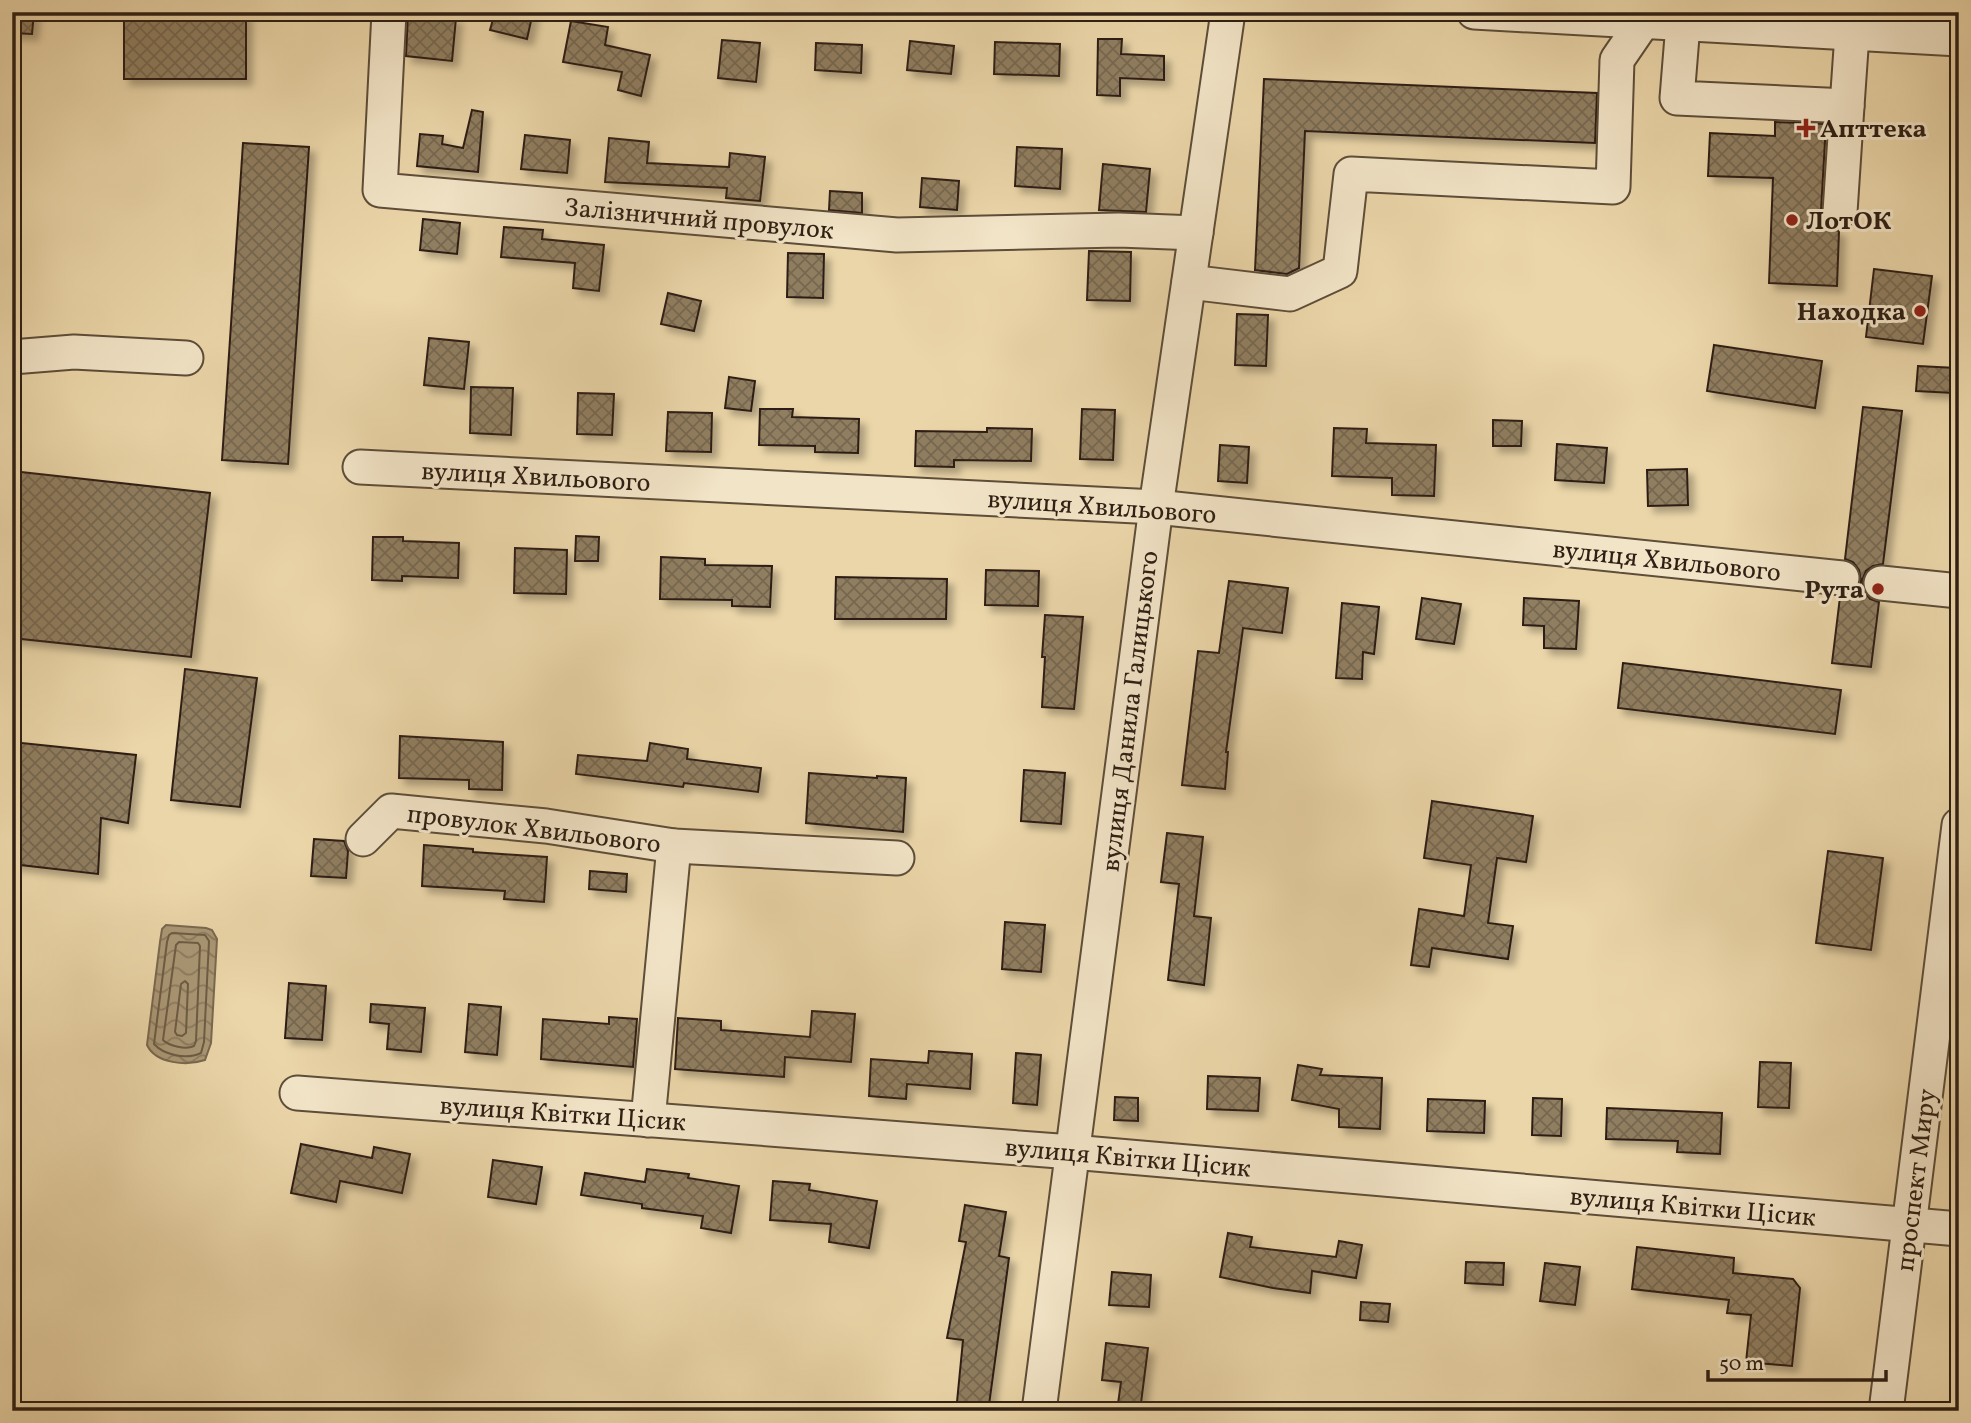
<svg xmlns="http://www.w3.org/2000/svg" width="1971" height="1423" viewBox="0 0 1971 1423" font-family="Vollkorn,serif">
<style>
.water{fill:url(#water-waves);stroke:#79684f;stroke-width:2}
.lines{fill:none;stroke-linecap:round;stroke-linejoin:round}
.shore{stroke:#6c5c45;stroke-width:2}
.building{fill:url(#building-cross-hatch);stroke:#2e1f14;stroke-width:2;filter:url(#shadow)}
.minor-casing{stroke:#5d4d39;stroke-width:37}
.minor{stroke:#f2e4c7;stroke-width:33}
.poi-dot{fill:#8f2418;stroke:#f2e4c7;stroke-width:2.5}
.labels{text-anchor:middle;stroke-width:6;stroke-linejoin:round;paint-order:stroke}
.poi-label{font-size:26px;font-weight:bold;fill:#2e1f14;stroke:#f2e4c7;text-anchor:start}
.street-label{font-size:26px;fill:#2e1f14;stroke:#f2e4c7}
</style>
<defs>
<pattern id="water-waves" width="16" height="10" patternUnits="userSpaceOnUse" patternTransform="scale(1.75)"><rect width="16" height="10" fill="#ab9876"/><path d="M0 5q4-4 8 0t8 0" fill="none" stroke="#8c7b60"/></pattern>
<pattern id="building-cross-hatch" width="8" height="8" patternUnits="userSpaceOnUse" patternTransform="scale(1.75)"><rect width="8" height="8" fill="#907e61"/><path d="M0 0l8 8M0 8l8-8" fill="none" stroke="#76674f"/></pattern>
<filter id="shadow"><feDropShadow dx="6" dy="6" stdDeviation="3.5" flood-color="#0004"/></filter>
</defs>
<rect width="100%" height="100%" fill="#ebd6a9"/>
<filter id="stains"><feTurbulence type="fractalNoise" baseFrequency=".00286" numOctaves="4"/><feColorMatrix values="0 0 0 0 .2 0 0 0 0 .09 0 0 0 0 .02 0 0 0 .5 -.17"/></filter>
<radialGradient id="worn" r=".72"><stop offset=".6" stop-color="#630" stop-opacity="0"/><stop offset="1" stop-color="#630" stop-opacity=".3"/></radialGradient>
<!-- water -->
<path class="water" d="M 166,925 L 206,928 L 212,930 L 217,939 L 211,1043 L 205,1060 C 187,1066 156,1064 147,1045 L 160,942 L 162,929 Z"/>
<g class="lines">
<!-- shore -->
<g class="shore">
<path d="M 172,933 L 205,935 L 209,941 L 204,1042 L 201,1053 C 186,1060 164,1055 154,1044 L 167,942 L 169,935 Z"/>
<path d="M 179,942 L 198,943 L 200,946 L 196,1041 L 194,1046 C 186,1050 169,1046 163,1040 L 176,945 Z"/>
<path d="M 185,981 L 188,984 L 186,1033 L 182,1036 L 177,1035 L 175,1032 L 181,984 Z"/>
</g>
</g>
<!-- building -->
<g class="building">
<path d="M 12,12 L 34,12 L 32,34 L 12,33 Z"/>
<path d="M 495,12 L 533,12 L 527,39 L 490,30 Z"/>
<rect x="124" y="13" width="122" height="66"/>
<path d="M 408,13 L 456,18 L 452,61 L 406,56 Z"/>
<path d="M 571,21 L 608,27 L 605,45 L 650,55 L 641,96 L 618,90 L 622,72 L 563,62 Z"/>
<path d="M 1098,39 L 1122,39 L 1121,54 L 1164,56 L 1164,80 L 1120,78 L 1120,96 L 1097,95 Z"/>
<path d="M 722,40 L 760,43 L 756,82 L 718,78 Z"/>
<path d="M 910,41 L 954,46 L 951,74 L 907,70 Z"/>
<path d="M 995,42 L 1060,44 L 1059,76 L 994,74 Z"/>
<path d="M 816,43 L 862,45 L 861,73 L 815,70 Z"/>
<path d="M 1264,79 L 1597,93 L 1595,143 L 1305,131 L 1299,268 L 1287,274 L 1255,270 Z"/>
<path d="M 472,110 L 483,112 L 478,172 L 417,166 L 420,134 L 443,136 L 442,144 L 463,148 Z"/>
<path d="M 1775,122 L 1826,124 L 1821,211 L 1823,220 L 1829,228 L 1839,231 L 1837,286 L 1769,283 L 1773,178 L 1708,176 L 1710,133 L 1775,136 Z"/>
<path d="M 525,135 L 570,140 L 567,173 L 521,169 Z"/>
<path d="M 609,138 L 649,142 L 647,163 L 729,167 L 730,153 L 765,157 L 760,201 L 726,198 L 727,188 L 605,182 Z"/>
<path d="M 243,143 L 309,147 L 288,464 L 222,460 Z"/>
<path d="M 1017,147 L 1062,149 L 1060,189 L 1015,186 Z"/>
<path d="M 1103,164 L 1150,169 L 1146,212 L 1099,210 Z"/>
<path d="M 922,178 L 959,181 L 957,210 L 920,207 Z"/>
<path d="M 830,191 L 862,193 L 862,213 L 829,210 Z"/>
<path d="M 423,219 L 460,223 L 457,254 L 420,250 Z"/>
<path d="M 504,227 L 543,230 L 542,239 L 604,245 L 599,291 L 573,288 L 575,263 L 501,257 Z"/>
<path d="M 1089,251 L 1131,252 L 1130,301 L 1087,300 Z"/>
<path d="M 788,253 L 824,254 L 823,298 L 787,297 Z"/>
<path d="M 1874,269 L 1932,276 L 1923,344 L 1866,337 Z"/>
<path d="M 668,293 L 701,301 L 694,331 L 661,324 Z"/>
<path d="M 1237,314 L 1268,315 L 1266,366 L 1235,365 Z"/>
<path d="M 429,338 L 469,342 L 464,389 L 424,385 Z"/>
<path d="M 1714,345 L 1822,361 L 1815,408 L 1707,391 Z"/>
<path d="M 1918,366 L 1956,368 L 1954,393 L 1916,391 Z"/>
<path d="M 729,377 L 755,381 L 751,411 L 725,408 Z"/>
<path d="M 471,387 L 513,388 L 511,435 L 470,433 Z"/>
<path d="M 578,393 L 614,394 L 612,435 L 577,434 Z"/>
<path d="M 1863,407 L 1902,411 L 1883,564 L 1873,566 L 1866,571 L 1862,580 L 1864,591 L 1870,599 L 1879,602 L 1871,667 L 1832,663 L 1840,597 L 1850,595 L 1858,589 L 1861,581 L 1859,570 L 1853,562 L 1845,559 Z"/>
<path d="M 760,409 L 793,409 L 792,417 L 859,419 L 858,453 L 815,452 L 815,446 L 759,445 Z"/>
<path d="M 1082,409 L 1115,410 L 1113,460 L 1080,459 Z"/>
<path d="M 668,412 L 712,413 L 711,452 L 666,451 Z"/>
<path d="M 1493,420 L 1522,421 L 1521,446 L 1493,446 Z"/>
<path d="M 987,428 L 1032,429 L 1031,461 L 954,460 L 954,467 L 915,466 L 916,431 L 987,432 Z"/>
<path d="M 1334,428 L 1367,429 L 1366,443 L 1436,445 L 1434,496 L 1392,495 L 1392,478 L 1332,476 Z"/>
<path d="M 1557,444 L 1607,448 L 1604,483 L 1555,480 Z"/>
<path d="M 1220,445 L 1249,447 L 1247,483 L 1218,481 Z"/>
<path d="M 1687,469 L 1688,505 L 1648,506 L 1647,470 Z"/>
<path d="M 12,471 L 210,493 L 191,657 L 12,638 Z"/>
<path d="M 576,536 L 599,537 L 598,561 L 575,561 Z"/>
<path d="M 373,537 L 403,537 L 403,541 L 459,543 L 458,578 L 402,576 L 402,581 L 372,580 Z"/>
<path d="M 515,548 L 567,550 L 566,594 L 514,593 Z"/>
<path d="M 661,557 L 705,559 L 705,565 L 772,566 L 770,607 L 732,606 L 732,600 L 660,599 Z"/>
<path d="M 986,570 L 1039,571 L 1038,606 L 985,605 Z"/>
<path d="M 836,577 L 947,579 L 946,619 L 835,619 Z"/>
<path d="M 1229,581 L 1288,588 L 1282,633 L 1243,628 L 1226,752 L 1228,752 L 1225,789 L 1182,785 L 1198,651 L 1219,653 Z"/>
<path d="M 1422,598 L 1461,604 L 1454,644 L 1416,639 Z"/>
<path d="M 1524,598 L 1579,601 L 1576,649 L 1544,648 L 1544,626 L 1523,625 Z"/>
<path d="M 1342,603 L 1379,607 L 1374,654 L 1363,652 L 1362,679 L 1336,678 Z"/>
<path d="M 1045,615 L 1083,617 L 1074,709 L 1042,707 L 1045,657 L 1042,657 Z"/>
<path d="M 1623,663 L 1841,690 L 1835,734 L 1618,708 Z"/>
<path d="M 185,669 L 257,678 L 240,807 L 171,800 Z"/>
<path d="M 400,736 L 503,742 L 502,790 L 469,789 L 469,780 L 399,778 Z"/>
<path d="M 12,742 L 136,755 L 128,823 L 101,818 L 98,874 L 12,864 Z"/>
<path d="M 650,743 L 688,749 L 687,759 L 761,768 L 758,792 L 684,783 L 683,787 L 576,774 L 578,755 L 647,761 Z"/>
<path d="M 1024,770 L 1065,773 L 1061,824 L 1021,821 Z"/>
<path d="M 809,773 L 877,778 L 877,776 L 906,778 L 903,832 L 806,823 Z"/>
<path d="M 1432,801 L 1533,816 L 1526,862 L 1497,858 L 1488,923 L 1513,926 L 1508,959 L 1432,948 L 1429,967 L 1411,965 L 1419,909 L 1464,916 L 1471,865 L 1424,858 Z"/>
<path d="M 1167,833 L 1203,837 L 1194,916 L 1211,918 L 1204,985 L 1168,980 L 1179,884 L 1161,882 Z"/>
<path d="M 314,839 L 344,841 L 348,851 L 346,878 L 311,876 Z"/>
<path d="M 424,845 L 473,849 L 473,852 L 547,857 L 544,902 L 504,899 L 505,891 L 422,886 Z"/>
<path d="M 1828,851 L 1883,858 L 1871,950 L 1816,943 Z"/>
<path d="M 590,871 L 627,874 L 626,892 L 589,889 Z"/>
<path d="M 1005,922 L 1045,925 L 1041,972 L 1002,969 Z"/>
<path d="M 289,983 L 326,986 L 322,1040 L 285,1038 Z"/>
<path d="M 371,1004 L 425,1008 L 421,1052 L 387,1049 L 389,1024 L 370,1022 Z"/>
<path d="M 469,1004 L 501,1007 L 497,1055 L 465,1052 Z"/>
<path d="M 812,1011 L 855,1014 L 851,1062 L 785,1057 L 784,1077 L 675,1069 L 678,1018 L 721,1021 L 721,1030 L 810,1037 Z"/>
<path d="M 609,1017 L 637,1019 L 633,1067 L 541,1059 L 543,1019 L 609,1024 Z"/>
<path d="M 929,1051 L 972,1054 L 970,1089 L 907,1084 L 906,1099 L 869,1096 L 871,1059 L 928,1063 Z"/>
<path d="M 1016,1053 L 1041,1055 L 1037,1105 L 1013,1103 Z"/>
<path d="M 1760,1062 L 1791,1063 L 1789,1108 L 1758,1107 Z"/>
<path d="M 1298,1065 L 1322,1069 L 1320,1075 L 1382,1078 L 1380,1129 L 1339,1127 L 1339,1109 L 1292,1100 Z"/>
<path d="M 1208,1076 L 1260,1078 L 1258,1111 L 1207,1109 Z"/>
<path d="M 1115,1097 L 1138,1098 L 1138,1121 L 1114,1120 Z"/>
<path d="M 1533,1098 L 1562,1099 L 1561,1136 L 1532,1135 Z"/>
<path d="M 1428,1099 L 1485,1101 L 1484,1133 L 1427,1131 Z"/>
<path d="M 1607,1108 L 1722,1113 L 1720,1154 L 1677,1152 L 1678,1141 L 1606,1139 Z"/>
<path d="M 301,1144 L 372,1158 L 374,1147 L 410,1154 L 402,1193 L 340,1181 L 336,1202 L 291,1193 Z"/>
<path d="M 493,1160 L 542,1167 L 536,1204 L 488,1197 Z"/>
<path d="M 647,1169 L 689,1174 L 688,1178 L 739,1186 L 731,1233 L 701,1228 L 703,1216 L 642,1208 L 642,1204 L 581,1195 L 585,1173 L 645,1182 Z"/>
<path d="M 773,1181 L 810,1184 L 809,1190 L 877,1201 L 869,1248 L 829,1242 L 831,1224 L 770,1220 Z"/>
<path d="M 965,1205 L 1006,1212 L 999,1256 L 1009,1258 L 989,1405 L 957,1402 L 963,1340 L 947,1338 L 966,1242 L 959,1241 Z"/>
<path d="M 1228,1233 L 1252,1237 L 1250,1247 L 1336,1257 L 1339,1241 L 1362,1245 L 1356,1278 L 1312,1271 L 1310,1293 L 1273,1288 L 1220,1277 Z"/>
<path d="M 1637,1247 L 1734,1258 L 1733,1273 L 1793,1279 L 1800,1288 L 1792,1366 L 1746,1362 L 1751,1315 L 1727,1313 L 1729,1300 L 1632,1289 Z"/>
<path d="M 1466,1262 L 1504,1263 L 1503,1285 L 1465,1283 Z"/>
<path d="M 1545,1263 L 1580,1267 L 1575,1305 L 1540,1301 Z"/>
<path d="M 1112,1272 L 1151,1275 L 1149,1307 L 1109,1305 Z"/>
<path d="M 1361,1302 L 1390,1304 L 1388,1322 L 1360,1320 Z"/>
<path d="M 1106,1343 L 1148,1348 L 1140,1411 L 1117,1411 L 1121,1382 L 1102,1380 Z"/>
</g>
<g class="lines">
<!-- minor casing -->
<g class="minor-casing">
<g id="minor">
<path d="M 389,12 L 380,190 L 897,235 L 1119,230 L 1196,233"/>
<path d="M 1474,12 L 1959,39"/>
<path d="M 1683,24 L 1677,98 L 1847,106 L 1840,212"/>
<path d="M 1847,106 L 1852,34"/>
<path d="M 1189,282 L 1290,294 L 1340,271 L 1351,174 L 1613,187 L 1617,60 L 1643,22"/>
<path d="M 12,357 L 74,352 L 186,358"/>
<path d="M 360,467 L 1156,507 L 1842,578"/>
<path d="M 1881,583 L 1959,591"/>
<path d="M 363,839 L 391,811 L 546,826 L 674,846 L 897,858"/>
<path d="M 297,1093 L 1072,1152 L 1959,1229"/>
<path d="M 648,1120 L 674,846"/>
<path d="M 1039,1411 L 1156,507 L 1228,12"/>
<path d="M 1886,1411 L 1959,825"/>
</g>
</g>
<!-- minor -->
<use href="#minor" class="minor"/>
</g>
<!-- markers -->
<g class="poi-dot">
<path d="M1802.5 117.5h7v7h7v7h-7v7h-7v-7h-7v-7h7z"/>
<circle cx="1792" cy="220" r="7"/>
<circle cx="1920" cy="311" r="7"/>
<circle cx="1878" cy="589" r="7"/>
</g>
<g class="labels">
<!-- poi labels -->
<g class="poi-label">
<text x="1820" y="137">Апттека</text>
<text x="1806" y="229">ЛотОК</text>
<text x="1906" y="320" text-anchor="end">Находка</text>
<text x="1864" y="598" text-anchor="end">Рута</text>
</g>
<!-- street labels -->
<g class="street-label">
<text transform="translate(699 218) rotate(5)" y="9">Залізничний провулок</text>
<text transform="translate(536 476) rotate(3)" y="9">вулиця Хвильового</text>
<text transform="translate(1102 506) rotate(4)" y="9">вулиця Хвильового</text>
<text transform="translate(1667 560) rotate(6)" y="9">вулиця Хвильового</text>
<text transform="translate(1129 711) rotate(-83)" y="9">вулиця Данила Галицького</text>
<text transform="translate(534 828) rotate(7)" y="9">провулок Хвильового</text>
<text transform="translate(563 1113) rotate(4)" y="9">вулиця Квітки Цісик</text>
<text transform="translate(1128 1157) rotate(5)" y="9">вулиця Квітки Цісик</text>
<text transform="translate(1915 1180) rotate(-83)" y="9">проспект Миру</text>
<text transform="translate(1693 1206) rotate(5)" y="9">вулиця Квітки Цісик</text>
</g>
</g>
<!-- margin -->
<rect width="1971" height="1423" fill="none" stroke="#ebd6a9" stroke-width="42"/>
<rect x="14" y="14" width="1943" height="1395" fill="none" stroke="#2e1f14" stroke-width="3.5"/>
<rect x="21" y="21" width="1929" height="1381" fill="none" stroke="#2e1f14" stroke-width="2"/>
<!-- scale -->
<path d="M1708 1370v10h178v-10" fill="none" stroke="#2e1f14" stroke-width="3.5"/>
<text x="1719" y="1370" font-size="21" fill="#2e1f14" stroke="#f2e4c7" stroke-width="5" paint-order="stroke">50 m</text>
<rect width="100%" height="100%" filter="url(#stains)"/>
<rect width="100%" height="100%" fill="url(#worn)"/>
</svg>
